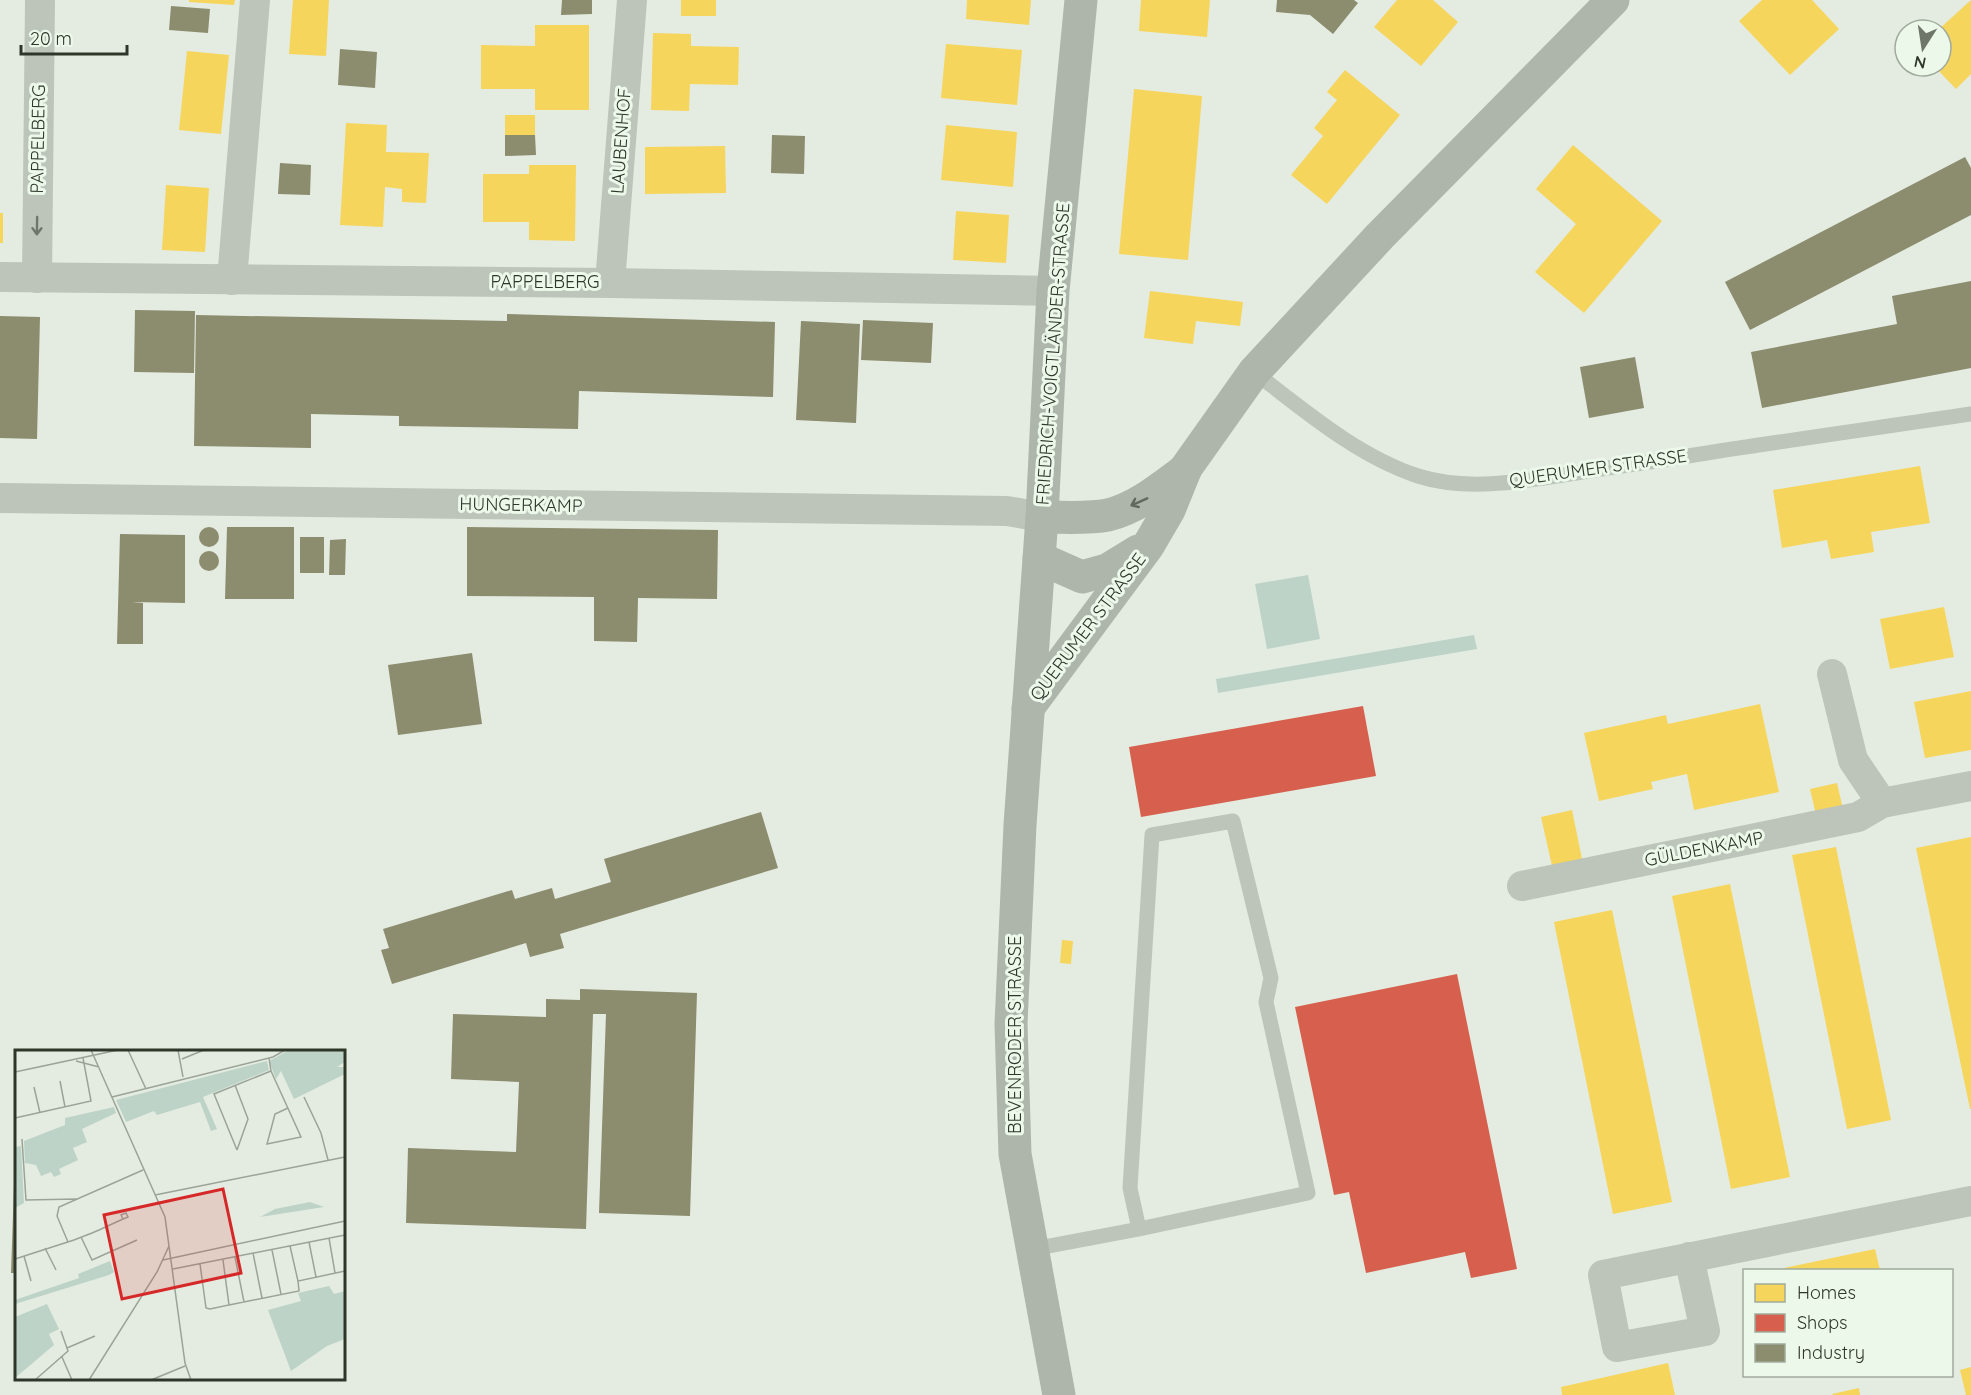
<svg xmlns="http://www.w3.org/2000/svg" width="1971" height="1395" viewBox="0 0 1971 1395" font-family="Quicksand,sans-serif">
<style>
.green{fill:#bdd3c7}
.homes{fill:#f6d55c}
.shops{fill:#d6604d}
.industry{fill:#8c8c6e}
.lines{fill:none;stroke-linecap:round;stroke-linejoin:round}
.lane{stroke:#bdc5ba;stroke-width:15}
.street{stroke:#bdc5ba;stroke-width:30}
.secondary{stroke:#aeb6ab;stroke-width:33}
.oneway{stroke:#6e766a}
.oneway2{stroke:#61695d}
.labels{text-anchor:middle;stroke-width:6;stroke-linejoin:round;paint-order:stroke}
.street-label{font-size:18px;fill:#2e3529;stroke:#ecf8e9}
.inset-road{fill:none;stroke:#9ba397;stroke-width:1.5}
.view{fill:#d62828;fill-opacity:0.15;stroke:#d62828;stroke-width:3}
.inset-edge{fill:none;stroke:#2e3529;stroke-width:3}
</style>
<rect width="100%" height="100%" fill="#e4ece1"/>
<!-- green -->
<g class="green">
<path d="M 1308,575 L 1320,639 L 1267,649 L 1255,584 Z"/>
<path d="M 1474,635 L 1477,649 L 1218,693 L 1216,679 Z"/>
</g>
<!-- homes -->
<g class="homes">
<path d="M 189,0 L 235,0 L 234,5 L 189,2 Z"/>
<path d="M 293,0 L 329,0 L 326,56 L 289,54 Z"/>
<rect x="681" y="0" width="35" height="16"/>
<path d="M 967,0 L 1031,0 L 1029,25 L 966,19 Z"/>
<path d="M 1141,0 L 1210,0 L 1207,37 L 1139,31 Z"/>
<path d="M 1397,0 L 1433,0 L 1458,22 L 1421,66 L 1374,27 Z"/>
<path d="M 1762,0 L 1812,0 L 1839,29 L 1790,75 L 1739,21 Z"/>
<path d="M 1971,0 L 1971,74 L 1956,89 L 1934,66 L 1941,66 L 1941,30 L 1938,30 Z"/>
<path d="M 535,25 L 589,25 L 589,110 L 535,110 L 535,89 L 481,89 L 481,45 L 535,46 Z"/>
<path d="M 653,33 L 691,34 L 691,46 L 739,47 L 738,85 L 690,84 L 689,111 L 651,110 Z"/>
<path d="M 946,44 L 1022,50 L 1017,105 L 941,98 Z"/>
<path d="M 187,51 L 229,55 L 221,134 L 179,130 Z"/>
<path d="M 1345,70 L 1400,115 L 1327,204 L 1291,175 L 1323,136 L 1314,128 L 1337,100 L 1327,92 Z"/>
<path d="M 1134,89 L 1202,96 L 1188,260 L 1119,254 Z"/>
<rect x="505" y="115" width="30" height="20"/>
<path d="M 346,123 L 387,125 L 386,152 L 429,153 L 426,203 L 402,202 L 402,189 L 385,187 L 383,227 L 340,225 Z"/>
<path d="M 946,125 L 1017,132 L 1013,187 L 941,180 Z"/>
<path d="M 1573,145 L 1662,221 L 1584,313 L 1535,272 L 1576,224 L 1536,189 Z"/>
<path d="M 725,146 L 726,193 L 645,194 L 645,147 Z"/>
<path d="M 529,165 L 576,165 L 575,241 L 529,240 L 529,222 L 483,222 L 483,174 L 529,174 Z"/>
<path d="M 166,185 L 209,188 L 205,252 L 162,250 Z"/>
<path d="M 956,211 L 1009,215 L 1006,263 L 953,260 Z"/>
<rect x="0" y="213" width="3" height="30"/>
<path d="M 1150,291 L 1243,302 L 1240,326 L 1196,321 L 1193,344 L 1144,338 Z"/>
<path d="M 1920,466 L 1930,523 L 1871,532 L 1874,552 L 1831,559 L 1827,540 L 1782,548 L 1773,490 Z"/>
<path d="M 1944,607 L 1954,657 L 1890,669 L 1880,619 Z"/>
<path d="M 1971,691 L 1971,750 L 1925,758 L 1914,702 Z"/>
<path d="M 1760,704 L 1779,792 L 1694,810 L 1687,774 L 1651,782 L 1653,789 L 1599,801 L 1584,733 L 1666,715 L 1668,724 Z"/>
<path d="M 1837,783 L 1843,809 L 1816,815 L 1810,789 Z"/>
<path d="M 1572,810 L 1582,859 L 1552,866 L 1541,817 Z"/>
<path d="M 1971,837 L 1971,1109 L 1970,1109 L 1916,848 Z"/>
<path d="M 1836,847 L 1891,1120 L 1847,1129 L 1792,855 Z"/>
<path d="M 1730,884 L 1790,1177 L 1731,1189 L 1672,896 Z"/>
<path d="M 1612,910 L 1672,1202 L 1613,1214 L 1554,922 Z"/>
<path d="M 1062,940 L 1073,941 L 1071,964 L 1060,963 Z"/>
<path d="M 1875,1249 L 1880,1270 L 1785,1270 L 1784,1268 Z"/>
<path d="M 1668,1363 L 1675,1395 L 1562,1395 L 1561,1387 Z"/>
<path d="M 1971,1367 L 1971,1395 L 1966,1395 L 1960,1370 Z"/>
<path d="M 1859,1388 L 1860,1395 L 1833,1395 L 1832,1394 Z"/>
</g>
<!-- shops -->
<g class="shops">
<path d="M 1363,706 L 1376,776 L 1141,817 L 1129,747 Z"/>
<path d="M 1457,974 L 1517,1269 L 1471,1278 L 1465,1252 L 1366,1273 L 1349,1192 L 1334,1195 L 1295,1007 Z"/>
</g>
<!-- industry -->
<g class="industry">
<path d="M 562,0 L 592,0 L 592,14 L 561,15 Z"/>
<path d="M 1277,0 L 1354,0 L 1358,3 L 1333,34 L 1310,15 L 1276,12 Z"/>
<path d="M 171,6 L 210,9 L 208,33 L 169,30 Z"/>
<path d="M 340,49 L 377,52 L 375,88 L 338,85 Z"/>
<path d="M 505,135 L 535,135 L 536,155 L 505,156 Z"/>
<path d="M 772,135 L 805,136 L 804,174 L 771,173 Z"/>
<path d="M 1965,157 L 1971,168 L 1971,215 L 1750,330 L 1725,282 Z"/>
<path d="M 280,163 L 311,165 L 310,195 L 278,194 Z"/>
<path d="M 1971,281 L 1971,368 L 1762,408 L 1751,352 L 1897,324 L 1892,296 Z"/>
<path d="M 135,310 L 195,311 L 194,373 L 134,372 Z"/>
<path d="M 507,314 L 775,322 L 773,397 L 579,391 L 578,429 L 399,426 L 399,416 L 311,414 L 311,448 L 194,446 L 196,315 L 507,321 Z"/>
<path d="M 0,316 L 40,317 L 37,439 L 0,438 Z"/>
<path d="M 863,320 L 933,323 L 931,363 L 861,360 Z"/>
<path d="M 801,321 L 860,324 L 856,423 L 796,420 Z"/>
<path d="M 1635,357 L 1644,408 L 1589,418 L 1580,367 Z"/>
<circle cx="209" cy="537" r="10"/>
<path d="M 227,527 L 294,527 L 294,599 L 225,599 Z"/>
<path d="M 467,527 L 718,530 L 717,599 L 638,598 L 637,642 L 594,641 L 594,597 L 467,596 Z"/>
<path d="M 120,534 L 185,535 L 185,603 L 132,602 L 143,603 L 143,644 L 117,644 Z"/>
<rect x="300" y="537" width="24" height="36"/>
<path d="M 346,539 L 345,575 L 329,575 L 330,540 Z"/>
<circle cx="209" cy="561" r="10"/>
<path d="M 472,653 L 482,724 L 398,735 L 388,665 Z"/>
<path d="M 761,812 L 778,868 L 560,934 L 564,948 L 530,957 L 526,943 L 392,984 L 381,950 L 389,948 L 383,929 L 512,890 L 515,899 L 552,888 L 555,899 L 611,882 L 604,859 Z"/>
<path d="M 580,989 L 697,993 L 690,1216 L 599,1213 L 606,1014 L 593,1014 L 586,1229 L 406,1223 L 408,1148 L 516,1152 L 519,1082 L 451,1079 L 453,1014 L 546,1017 L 546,999 L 580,1000 Z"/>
<path d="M 15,1156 L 16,1156 L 16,1273 L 11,1273 Z"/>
</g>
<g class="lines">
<!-- lane -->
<g class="lane">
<path d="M 1254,372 C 1304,410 1357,456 1418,476 C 1468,492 1525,481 1576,473 C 1613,467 1651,462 1688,456 C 1782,441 1877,428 1971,414"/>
<path d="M 1033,1249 L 1139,1229 L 1308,1193 L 1266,1002 L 1271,978 L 1233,821 L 1152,835 L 1130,1188 L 1139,1229"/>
</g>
<!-- street -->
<g class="street">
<path d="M 0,277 L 610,283 L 1053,291"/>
<path d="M 37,278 L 40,0"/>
<path d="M 232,280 L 255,0"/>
<path d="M 610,283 L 632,0"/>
<path d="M 0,498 L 1007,511 L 1042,517"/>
<path d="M 1832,674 L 1853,760 L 1882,803"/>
<path d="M 1522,886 L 1858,817 L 1882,803 L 1971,786"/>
<path d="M 1689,1257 L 1705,1331 L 1617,1347 L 1603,1275 L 1971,1201"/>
</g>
<!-- secondary -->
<g class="secondary">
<path d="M 1042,517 C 1064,517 1087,519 1108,515 C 1137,508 1162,487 1185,470"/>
<path d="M 1039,558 L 1082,577 L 1107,570 L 1138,551"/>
<path d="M 1028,708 L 1148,546 L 1169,510 L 1186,468 L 1254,372 L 1380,236 L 1613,0"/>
<path d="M 1059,1395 L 1015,1154 L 1011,1024 L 1020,825 L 1042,517 L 1053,291 L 1081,0"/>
</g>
</g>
<!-- one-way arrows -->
<defs><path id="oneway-shaft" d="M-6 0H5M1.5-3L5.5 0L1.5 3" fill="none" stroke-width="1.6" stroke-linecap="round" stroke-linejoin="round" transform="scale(1.5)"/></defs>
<use class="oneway" href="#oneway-shaft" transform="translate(37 226) rotate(91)"/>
<use class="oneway2" href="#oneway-shaft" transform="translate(1139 502) rotate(156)"/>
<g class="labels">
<!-- street labels -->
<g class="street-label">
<text transform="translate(38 139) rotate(-89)" y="6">PAPPELBERG</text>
<text transform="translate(621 141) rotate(-86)" y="6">LAUBENHOF</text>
<text x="545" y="288">PAPPELBERG</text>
<text transform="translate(1053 354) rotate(-86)" y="6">FRIEDRICH-VOIGTLÄNDER-STRASSE</text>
<text transform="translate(1598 468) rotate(-8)" y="6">QUERUMER STRASSE</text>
<text transform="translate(521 505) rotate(1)" y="6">HUNGERKAMP</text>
<text transform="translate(1088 627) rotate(-53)" y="6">QUERUMER STRASSE</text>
<text transform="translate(1704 849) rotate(-11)" y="6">GÜLDENKAMP</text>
<text transform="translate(1015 1035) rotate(-90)" y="6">BEVENRODER STRASSE</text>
</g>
</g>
<!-- overview -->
<g transform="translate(15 1050)">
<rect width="330" height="330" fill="#e4ece1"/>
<path d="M 274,0 L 330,0 L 330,12 L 322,17 L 330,17 L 330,24 L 279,49 L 266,21 L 261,29 L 254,11 ZM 252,11 L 254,20 L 188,47 L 202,79 L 196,81 L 185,52 L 142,65 L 139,61 L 111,72 L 101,50 ZM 99,57 L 101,63 L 67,79 L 72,92 L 58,98 L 63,110 L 44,119 L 46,124 L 39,127 L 36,122 L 26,126 L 21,115 L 10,113 L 9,91 L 50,75 L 50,68 ZM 6,96 L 9,153 L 0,158 L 0,97 ZM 295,152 L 309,157 L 245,167 L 260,159 ZM 95,211 L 99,222 L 94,225 L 0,254 L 0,250 L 64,228 L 63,224 ZM 314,236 L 319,244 L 330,241 L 330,289 L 312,296 L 276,321 L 253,260 L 286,251 L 283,243 ZM 32,254 L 44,279 L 34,284 L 39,295 L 0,328 L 0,267 Z" fill="#bdd3c7"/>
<path class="inset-road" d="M 76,0 L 150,167 L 170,313 L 176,330M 113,0 L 131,39M 163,0 L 168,27M 167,9 L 189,0M 61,11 L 84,17M 256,21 L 286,87 L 252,94 L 260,64 L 273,58M 0,22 L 103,0M 45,31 L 50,57M 220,35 L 233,69 L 222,100M 19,37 L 25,63M 97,47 L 258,7 L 270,0M 289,47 L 306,83 L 313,110M 0,68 L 76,51 L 68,8M 7,89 L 11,150 L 62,149M 222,100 L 199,44 L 256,21 L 254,8M 140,145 L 330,107M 66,187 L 77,210 L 122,190M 314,188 L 320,223M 53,192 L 42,166 L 44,157 L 128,120M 294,192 L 301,227M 275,196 L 283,231M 30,198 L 41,220M 257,200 L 266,244M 238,203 L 247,248M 9,206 L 16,231M 220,207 L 229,252M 0,209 L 59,190 L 77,183 L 84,180 L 108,169 L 113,167 L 111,163 L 106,165 L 108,169M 148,210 L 330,171M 185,214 L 191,258 L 195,259 L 214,255 L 208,210M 158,219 L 330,185M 214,255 L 284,241 L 283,231 L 330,221M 52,298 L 80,286M 47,307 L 57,330M 20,330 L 53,301 L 46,281M 74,330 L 142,222 L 154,196M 136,330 L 170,316"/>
<path class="view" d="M 208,139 L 226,223 L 107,249 L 89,165 Z"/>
<rect width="330" height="330" class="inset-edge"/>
</g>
<!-- legend -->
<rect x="1743" y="1269" width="210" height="108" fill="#ecf8e9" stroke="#a0aa9c" stroke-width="1.5"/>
<rect x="1755" y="1284" width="30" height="18" fill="#f6d55c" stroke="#a0aa9c" stroke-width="1.5"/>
<text x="1797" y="1299" font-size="18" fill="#2e3529">Homes</text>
<rect x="1755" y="1314" width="30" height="18" fill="#d6604d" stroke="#a0aa9c" stroke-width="1.5"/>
<text x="1797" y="1329" font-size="18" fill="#2e3529">Shops</text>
<rect x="1755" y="1344" width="30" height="18" fill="#8c8c6e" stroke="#a0aa9c" stroke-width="1.5"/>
<text x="1797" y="1359" font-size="18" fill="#2e3529">Industry</text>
<!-- north arrow -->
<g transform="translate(1923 48) rotate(192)"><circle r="28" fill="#ecf8e9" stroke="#a0aa9c" stroke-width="1.5"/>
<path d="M0-4.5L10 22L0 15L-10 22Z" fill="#6e7569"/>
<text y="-9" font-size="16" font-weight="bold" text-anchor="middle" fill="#2e3529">N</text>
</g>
<!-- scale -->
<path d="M21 45v9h106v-9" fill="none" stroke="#2e3529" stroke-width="3"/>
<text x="30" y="45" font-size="18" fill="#2e3529" stroke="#ecf8e9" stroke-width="4.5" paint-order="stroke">20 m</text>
</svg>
